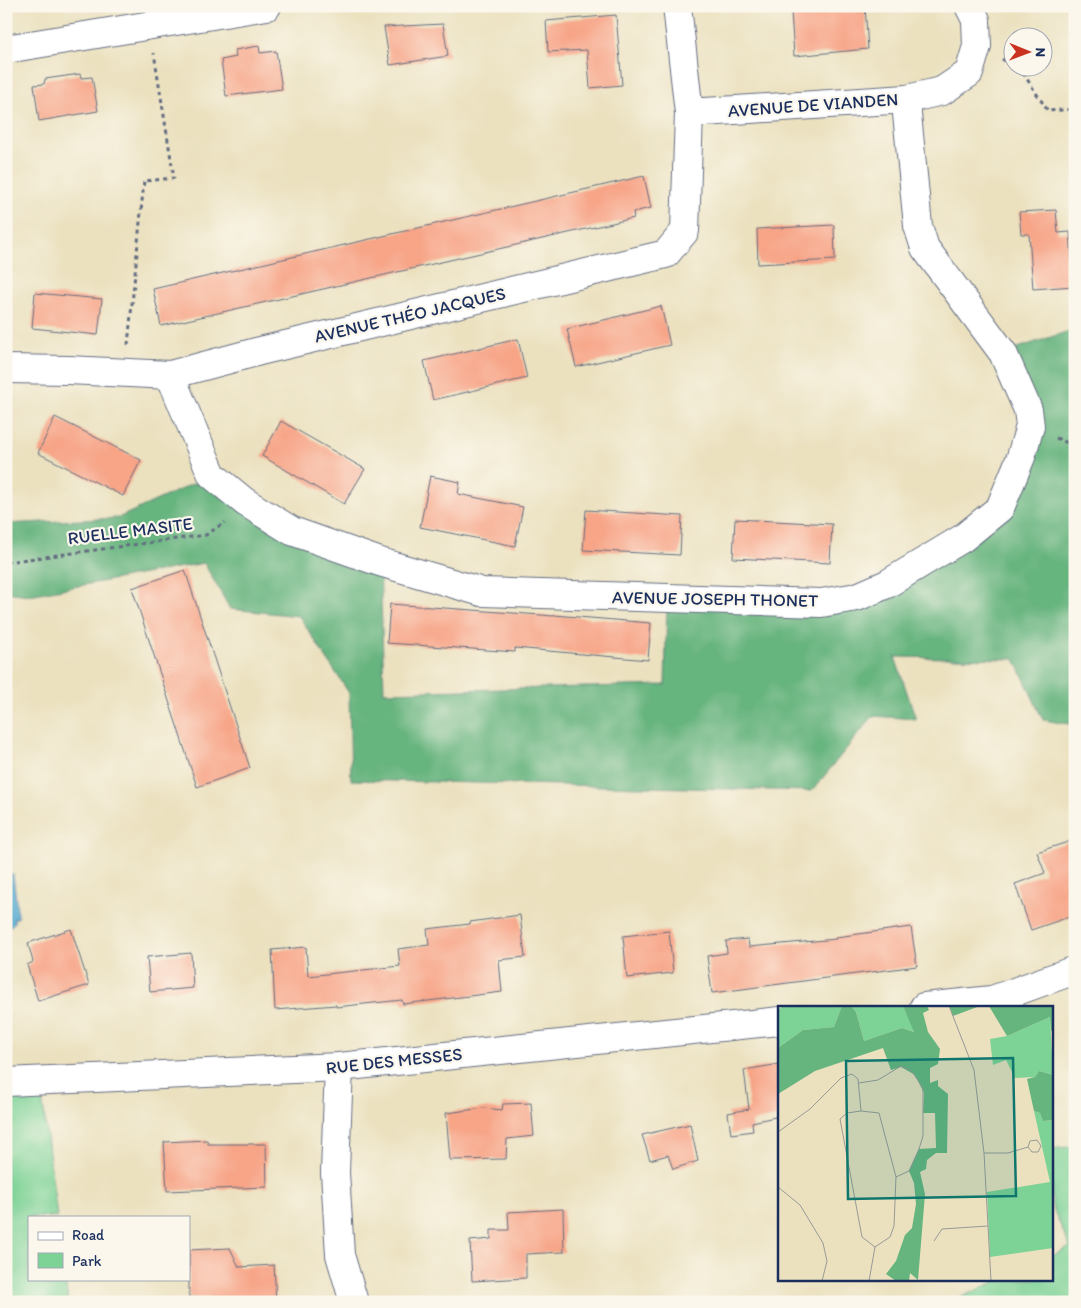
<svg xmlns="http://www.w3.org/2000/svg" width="1081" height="1308" viewBox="0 0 1081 1308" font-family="Itim,sans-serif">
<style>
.green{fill:#7dd295;stroke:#4c807a}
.forest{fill:#66b47e;stroke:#40726e}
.water{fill:#53a9d0;stroke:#376c97}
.building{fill:#f7a487}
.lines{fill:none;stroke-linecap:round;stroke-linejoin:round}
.minor-casing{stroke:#646d80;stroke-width:30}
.path{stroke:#646d80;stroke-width:3;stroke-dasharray:4 4;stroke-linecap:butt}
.minor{stroke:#fff;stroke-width:28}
.labels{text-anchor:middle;stroke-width:4.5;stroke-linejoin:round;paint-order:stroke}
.street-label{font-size:18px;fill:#1b2f5e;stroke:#fbf7ec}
.inset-road{fill:none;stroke:#989a98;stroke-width:1}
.view{fill:#0f766e;fill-opacity:0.15;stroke:#0f766e;stroke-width:2.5}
.inset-edge{fill:none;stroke:#1b2f5e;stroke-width:2.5}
</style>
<rect width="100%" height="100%" fill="#fbf7ec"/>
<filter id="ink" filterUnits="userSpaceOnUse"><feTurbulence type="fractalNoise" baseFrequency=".02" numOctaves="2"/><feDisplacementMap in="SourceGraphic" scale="10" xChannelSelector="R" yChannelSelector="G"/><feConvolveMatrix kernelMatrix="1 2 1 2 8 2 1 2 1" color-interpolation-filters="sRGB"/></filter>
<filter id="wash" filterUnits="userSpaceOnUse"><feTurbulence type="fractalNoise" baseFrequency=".0096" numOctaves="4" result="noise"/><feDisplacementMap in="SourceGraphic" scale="20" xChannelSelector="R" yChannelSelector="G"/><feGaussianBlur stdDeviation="1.12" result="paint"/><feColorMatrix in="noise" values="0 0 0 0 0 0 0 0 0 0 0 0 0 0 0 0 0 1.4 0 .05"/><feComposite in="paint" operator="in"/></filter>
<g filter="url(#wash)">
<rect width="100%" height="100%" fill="#ebe1bf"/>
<!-- green -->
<g class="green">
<path d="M 40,1081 L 57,1217 L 29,1217 L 29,1279 L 65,1279 L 68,1302 L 6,1302 L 6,1082 Z"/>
<path d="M 1075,1146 L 1075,1302 L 951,1302 L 1001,1279 L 1052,1279 L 1052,1256 L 1070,1247 L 1052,1206 L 1052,1149 Z"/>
</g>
<!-- forest -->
<path class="forest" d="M 1075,329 L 1075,725 L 1043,720 L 1015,659 L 895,657 L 916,719 L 873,716 L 812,791 L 351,780 L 349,693 L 299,616 L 230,609 L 204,563 L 29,595 L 6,592 L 6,524 L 118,518 L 212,475 L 380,562 L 384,692 L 665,685 L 667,599 L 857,597 L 1000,508 L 1030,426 L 1003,353 Z"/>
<!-- water -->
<path class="water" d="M 13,874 L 18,918 L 14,918 L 14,923 L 11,926 L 6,926 L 6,875 Z"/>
<g id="blocks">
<!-- building -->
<g class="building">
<path d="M 851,6 L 865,6 L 868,49 L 794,56 L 791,11 Z"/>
<path d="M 616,15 L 622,85 L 590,88 L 587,50 L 548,52 L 546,21 Z"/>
<path d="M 443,24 L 448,56 L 390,65 L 384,27 Z"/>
<path d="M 259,46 L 260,53 L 276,51 L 282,89 L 226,96 L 221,60 L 236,57 L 235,50 Z"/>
<path d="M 80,74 L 81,78 L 92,77 L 98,111 L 39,121 L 34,85 L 44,84 L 45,79 Z"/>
<path d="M 644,176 L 651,208 L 633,212 L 634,218 L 161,326 L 153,289 Z"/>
<path d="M 1056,210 L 1058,233 L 1070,232 L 1074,286 L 1033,289 L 1029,234 L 1021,234 L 1019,212 Z"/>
<path d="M 834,225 L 835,260 L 758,264 L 757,229 Z"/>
<path d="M 35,293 L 102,299 L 98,335 L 32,328 Z"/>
<path d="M 661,306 L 670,345 L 576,367 L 567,329 Z"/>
<path d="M 518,339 L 527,378 L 433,400 L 424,361 Z"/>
<path d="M 55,417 L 141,460 L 123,496 L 38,453 Z"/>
<path d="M 281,421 L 365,469 L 344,504 L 262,456 Z"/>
<path d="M 430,476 L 460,482 L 458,494 L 523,507 L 515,546 L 420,527 Z"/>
<path d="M 586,510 L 682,516 L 680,555 L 583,550 Z"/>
<path d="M 735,519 L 832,524 L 830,563 L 733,558 Z"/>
<path d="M 185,570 L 250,768 L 197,787 L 132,588 Z"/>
<path d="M 390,604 L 554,616 L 554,615 L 651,623 L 648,660 L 515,648 L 515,652 L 387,643 Z"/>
<path d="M 1071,841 L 1075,852 L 1075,915 L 1031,930 L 1015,884 L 1045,873 L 1037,852 Z"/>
<path d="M 520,915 L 525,957 L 499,960 L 502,992 L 403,1004 L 402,1000 L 336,1007 L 336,1005 L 275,1010 L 272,950 L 306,947 L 308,976 L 400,966 L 398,949 L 429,945 L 427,929 L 470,924 L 470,922 Z"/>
<path d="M 911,927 L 917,966 L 712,993 L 707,956 L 727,953 L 726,941 L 748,939 L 749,947 L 836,939 L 836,937 Z"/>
<path d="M 71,929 L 89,985 L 38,1001 L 27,965 L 33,962 L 28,943 Z"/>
<path d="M 669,931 L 673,973 L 627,978 L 623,936 Z"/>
<path d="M 191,953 L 193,988 L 150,992 L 147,957 Z"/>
<path d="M 780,1064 L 780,1116 L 752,1122 L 753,1131 L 731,1134 L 728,1113 L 749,1109 L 744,1070 Z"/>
<path d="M 531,1103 L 534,1136 L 507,1139 L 506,1159 L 450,1160 L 446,1113 L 484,1108 L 502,1110 L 503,1104 Z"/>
<path d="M 690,1124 L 698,1161 L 673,1169 L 668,1155 L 650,1160 L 642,1135 Z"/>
<path d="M 207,1140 L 208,1144 L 266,1144 L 267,1187 L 167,1191 L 164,1142 Z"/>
<path d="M 563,1209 L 564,1252 L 526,1254 L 526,1278 L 472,1281 L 470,1241 L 491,1239 L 491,1230 L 509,1230 L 508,1212 Z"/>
<path d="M 230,1248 L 239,1267 L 274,1265 L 276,1302 L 219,1302 L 219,1298 L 189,1298 L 189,1250 Z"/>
</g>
</g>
</g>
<g filter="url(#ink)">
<use href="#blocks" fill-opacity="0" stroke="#646d80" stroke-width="1"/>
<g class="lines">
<!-- minor casing -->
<g class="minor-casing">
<g id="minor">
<path d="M 677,6 L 689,113 L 907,99 L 942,91 L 969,73 L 977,46 L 976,20 L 969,6"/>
<path d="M 6,49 L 267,6"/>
<path d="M 6,369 L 68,370 L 170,375 L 260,351 L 666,254 L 685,231 L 689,113"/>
<path d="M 170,375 L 212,475 L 245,502 L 292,531 L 380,562 L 482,592 L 821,603 L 857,597 L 887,584 L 963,538 L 1000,508 L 1021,457 L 1030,426 L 1028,410 L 1003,353 L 925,248 L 918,226 L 907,114 L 907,99"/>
<path d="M 924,1007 L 992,1000 L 1075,970"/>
<path d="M 339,1067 L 335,1172 L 340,1255 L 354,1302"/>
<path d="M 6,1082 L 339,1067 L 780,1021"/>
</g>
</g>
<!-- path -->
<g class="path">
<path d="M 1002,59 L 1014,66"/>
<path d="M 1017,68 L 1021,70 L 1048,111 L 1075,109"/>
<path d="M 128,345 L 144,181 L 174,178 L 154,53"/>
<path d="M 1056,438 L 1075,446"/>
<path d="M 6,562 L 206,535 L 225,522"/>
</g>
<!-- minor -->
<use href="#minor" class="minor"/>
</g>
</g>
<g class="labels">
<!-- street labels -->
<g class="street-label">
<text transform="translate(813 105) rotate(-4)" y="6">AVENUE DE VIANDEN</text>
<text transform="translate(410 315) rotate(-13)" y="6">AVENUE THÉO JACQUES</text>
<text transform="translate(130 531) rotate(-7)" y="6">RUELLE MASITE</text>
<text transform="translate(715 599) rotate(1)" y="6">AVENUE JOSEPH THONET</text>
<text transform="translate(394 1061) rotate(-6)" y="6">RUE DES MESSES</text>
</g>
</g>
<!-- overview -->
<g transform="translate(778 1006)">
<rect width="275" height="275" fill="#ebe1bf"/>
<path d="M 5,0 L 64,0 L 56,21 L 25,24 L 0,42 L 0,4 ZM 73,0 L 125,0 L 137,26 L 124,22 L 86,35 L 78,6 ZM 272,11 L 275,69 L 261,65 L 257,71 L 237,72 L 228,54 L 215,59 L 212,33 L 229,30 ZM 256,105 L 262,107 L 265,115 L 275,114 L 275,242 L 212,251 L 209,186 L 272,176 Z" fill="#7dd295"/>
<path d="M 64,0 L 73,0 L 78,6 L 86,35 L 124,22 L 136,26 L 125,0 L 149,0 L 151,4 L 145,7 L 150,26 L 162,43 L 160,58 L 152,62 L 152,77 L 160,74 L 160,80 L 170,88 L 169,147 L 158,147 L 149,154 L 148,163 L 142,166 L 147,188 L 140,274 L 132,267 L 131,275 L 118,275 L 108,268 L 118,255 L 127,229 L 134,222 L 138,198 L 136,177 L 131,165 L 141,143 L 158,142 L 157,107 L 145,107 L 146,87 L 137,69 L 123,61 L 113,64 L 105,42 L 37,65 L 0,88 L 0,42 L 25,24 L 56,21 ZM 171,0 L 202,0 L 175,10 ZM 211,0 L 275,0 L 275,24 L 273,25 L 272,11 L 229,30 ZM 261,65 L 275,69 L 275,114 L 265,115 L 262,107 L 256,105 L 249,73 L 257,71 Z" fill="#66b47e"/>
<path class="inset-road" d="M 171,0 L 196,64 L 206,147 L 213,275M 81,77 L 100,74 L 123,60 L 133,64 L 145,82 L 145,130 L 141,143 L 131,165 L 118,171M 83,105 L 101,107 L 118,171 L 116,220 L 112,231 L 97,241M 0,126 L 32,103 L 63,72 L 74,68 L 80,73 L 83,105 L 69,107 L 62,113 L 84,231 L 97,241 L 91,275M 206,147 L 230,147 L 250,141 L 252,135 L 259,134 L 263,140 L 260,146 L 254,146 L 250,141M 0,181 L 22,199 L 45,237 L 49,255 L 44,275M 156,235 L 164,223 L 210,220"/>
<path class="view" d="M 235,52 L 238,190 L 70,193 L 68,55 Z"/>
<rect width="275" height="275" class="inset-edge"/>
</g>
<!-- margin -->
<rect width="1081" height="1308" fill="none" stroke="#fbf7ec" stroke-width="25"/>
<!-- legend -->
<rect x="28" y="1216" width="162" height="65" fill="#fbf7ec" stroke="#a1a7b3"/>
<rect x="38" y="1232" width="25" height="8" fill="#ffffff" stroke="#a1a7b3"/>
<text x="72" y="1240" font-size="15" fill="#1b2f5e">Road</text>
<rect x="38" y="1253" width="25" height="15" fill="#7dd295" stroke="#a1a7b3"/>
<text x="72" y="1266" font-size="15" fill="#1b2f5e">Park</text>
<!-- north arrow -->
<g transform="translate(1028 52) rotate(91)"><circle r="24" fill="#fbf7ec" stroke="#a1a7b3"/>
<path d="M0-4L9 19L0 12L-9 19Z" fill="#c8321e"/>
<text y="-8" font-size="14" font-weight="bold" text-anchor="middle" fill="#1b2f5e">N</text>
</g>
</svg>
